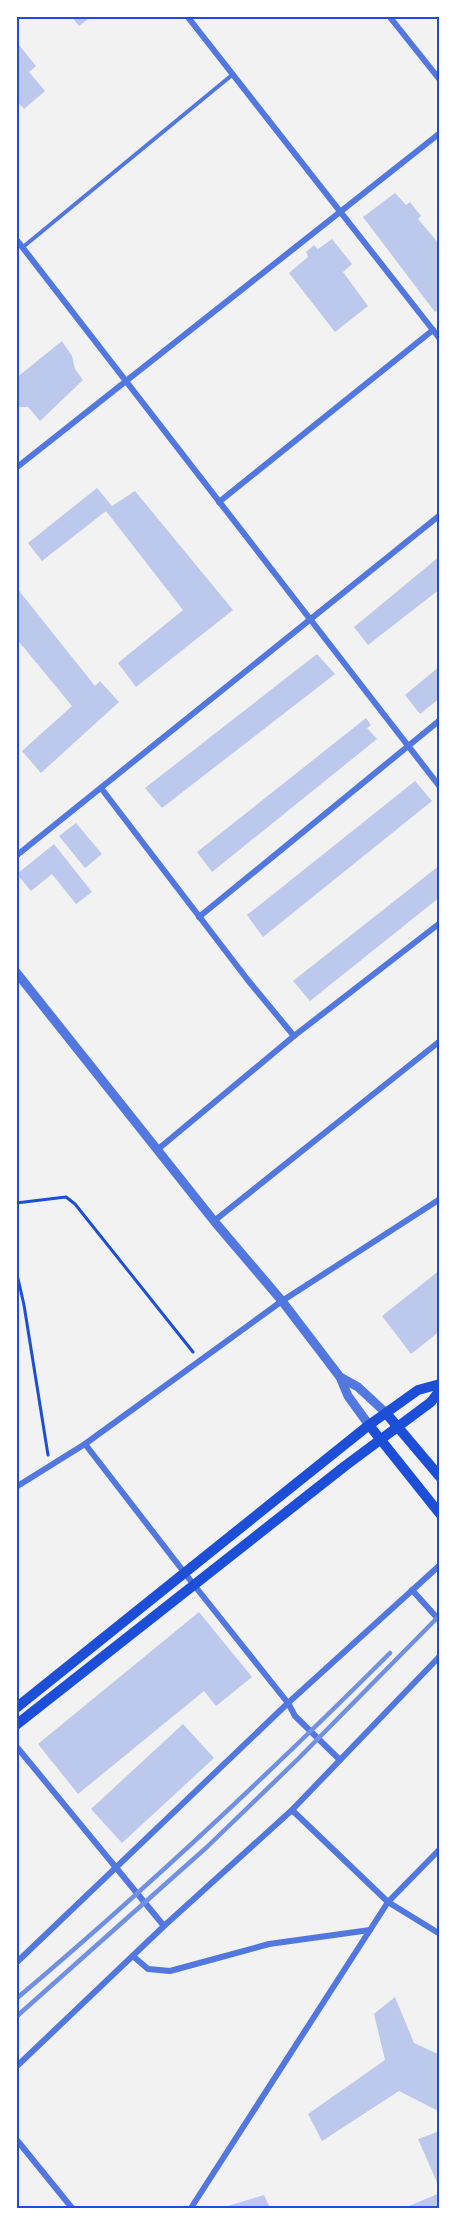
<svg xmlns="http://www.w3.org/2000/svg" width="456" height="2225" viewBox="0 0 456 2225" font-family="Rubik,sans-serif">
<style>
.building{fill:#bdc9ec}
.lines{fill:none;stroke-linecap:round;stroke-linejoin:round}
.path{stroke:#1d4ed8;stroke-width:3}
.service{stroke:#5277de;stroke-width:4}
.minor{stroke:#5277de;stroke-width:6}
.tertiary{stroke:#5277de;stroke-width:9}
.secondary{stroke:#1d4ed8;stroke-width:10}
.primary{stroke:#1d4ed8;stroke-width:10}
.rail{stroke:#7290e2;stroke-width:4.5}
.neatline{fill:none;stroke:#1d4ed8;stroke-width:2}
</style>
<rect width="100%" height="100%" fill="#f2f2f2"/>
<!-- building -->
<g class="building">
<path d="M 71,16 L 92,16 L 79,26 Z"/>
<path d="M 19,45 L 36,66 L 29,72 L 45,91 L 24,109 L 16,100 L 16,48 Z"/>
<path d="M 395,193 L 406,205 L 410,202 L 421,216 L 418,219 L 440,245 L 440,309 L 435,312 L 363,217 Z"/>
<path d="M 332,239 L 352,264 L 343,272 L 368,306 L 335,332 L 289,273 L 308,257 L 306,252 L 314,245 L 318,249 Z"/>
<path d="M 62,341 L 72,356 L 75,369 L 83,380 L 40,421 L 28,407 L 16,407 L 16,378 Z"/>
<path d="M 97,488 L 112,506 L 135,491 L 233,610 L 136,687 L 118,663 L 183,610 L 106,511 L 42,561 L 28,543 Z"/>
<path d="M 440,556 L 440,589 L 368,645 L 354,627 Z"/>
<path d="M 16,587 L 95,686 L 100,681 L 119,702 L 41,773 L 22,751 L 72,706 L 16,638 Z"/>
<path d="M 317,654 L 335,674 L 162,808 L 145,788 Z"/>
<path d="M 440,666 L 440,698 L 420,714 L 405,695 Z"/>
<path d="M 366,718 L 371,725 L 367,728 L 377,739 L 212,872 L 197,852 Z"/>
<path d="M 415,781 L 432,801 L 263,937 L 247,915 Z"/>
<path d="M 76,823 L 102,854 L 85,868 L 59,836 Z"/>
<path d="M 54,844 L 92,892 L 76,904 L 52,874 L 31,891 L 17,874 Z"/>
<path d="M 440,865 L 440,897 L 310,1001 L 293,981 Z"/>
<path d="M 440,1270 L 440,1331 L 411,1354 L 382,1316 Z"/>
<path d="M 199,1612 L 252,1677 L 216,1706 L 204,1691 L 78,1794 L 38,1744 Z"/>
<path d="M 183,1724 L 214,1758 L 122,1843 L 91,1809 Z"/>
<path d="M 395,1997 L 414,2043 L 440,2055 L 440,2112 L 399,2091 L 322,2141 L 308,2114 L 385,2060 L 374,2014 Z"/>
<path d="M 440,2131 L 440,2189 L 418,2139 Z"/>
<path d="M 440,2193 L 440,2208 L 404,2208 Z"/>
<path d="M 264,2195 L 270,2208 L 221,2208 Z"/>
</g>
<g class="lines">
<!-- path -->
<g class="path">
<path d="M 16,1203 L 66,1197 L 75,1204 L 193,1352"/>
<path d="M 16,1270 L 24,1305 L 48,1455"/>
</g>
<!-- service -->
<path class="service" d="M 23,247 L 232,75"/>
<!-- minor -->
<g class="minor">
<path d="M 187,16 L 440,339"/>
<path d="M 389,16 L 440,80"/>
<path d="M 16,239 L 440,787"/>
<path d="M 16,468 L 440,133"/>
<path d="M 219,502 L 433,330"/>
<path d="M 101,788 L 247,979 L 294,1036"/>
<path d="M 16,856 L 440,515"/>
<path d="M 199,917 L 440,720"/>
<path d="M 157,1150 L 294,1036 L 440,923"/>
<path d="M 214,1221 L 440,1041"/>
<path d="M 85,1444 L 194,1585 L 288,1703 L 295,1716 L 340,1760"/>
<path d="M 16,1487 L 85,1444 L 282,1301 L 440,1199"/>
<path d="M 412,1590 L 440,1621"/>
<path d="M 16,1746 L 164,1926"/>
<path d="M 292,1810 L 388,1902 L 440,1934"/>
<path d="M 134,1957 L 148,1969 L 170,1971 L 269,1944 L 370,1930"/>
<path d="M 16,1963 L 288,1703 L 440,1565"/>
<path d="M 16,2067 L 164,1926 L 292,1810 L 440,1656"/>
<path d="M 16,2139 L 72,2208"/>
<path d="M 191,2208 L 388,1902 L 440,1849"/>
</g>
<!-- tertiary -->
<g class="tertiary">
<path d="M 16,972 L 214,1221 L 282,1301 L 340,1377 L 348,1396 L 369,1425"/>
<path d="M 340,1377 L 358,1387 L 386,1413"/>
</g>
<!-- secondary -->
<g class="secondary">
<path d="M 386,1413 L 440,1477"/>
<path d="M 369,1425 L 440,1514"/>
</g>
<!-- primary -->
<g class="primary">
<path d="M 16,1708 L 369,1425 L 418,1390 L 440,1384"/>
<path d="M 16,1725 L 345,1466 L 431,1402 L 440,1390"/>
</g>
<!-- rail -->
<g class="rail">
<path d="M 16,1999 C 146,1889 270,1773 390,1653"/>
<path d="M 16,2017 L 207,1847 L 298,1759 L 440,1615"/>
</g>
</g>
<!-- border -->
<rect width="456" height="2225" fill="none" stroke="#ffffff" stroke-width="36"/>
<rect x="18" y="18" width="420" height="2189" class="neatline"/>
</svg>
